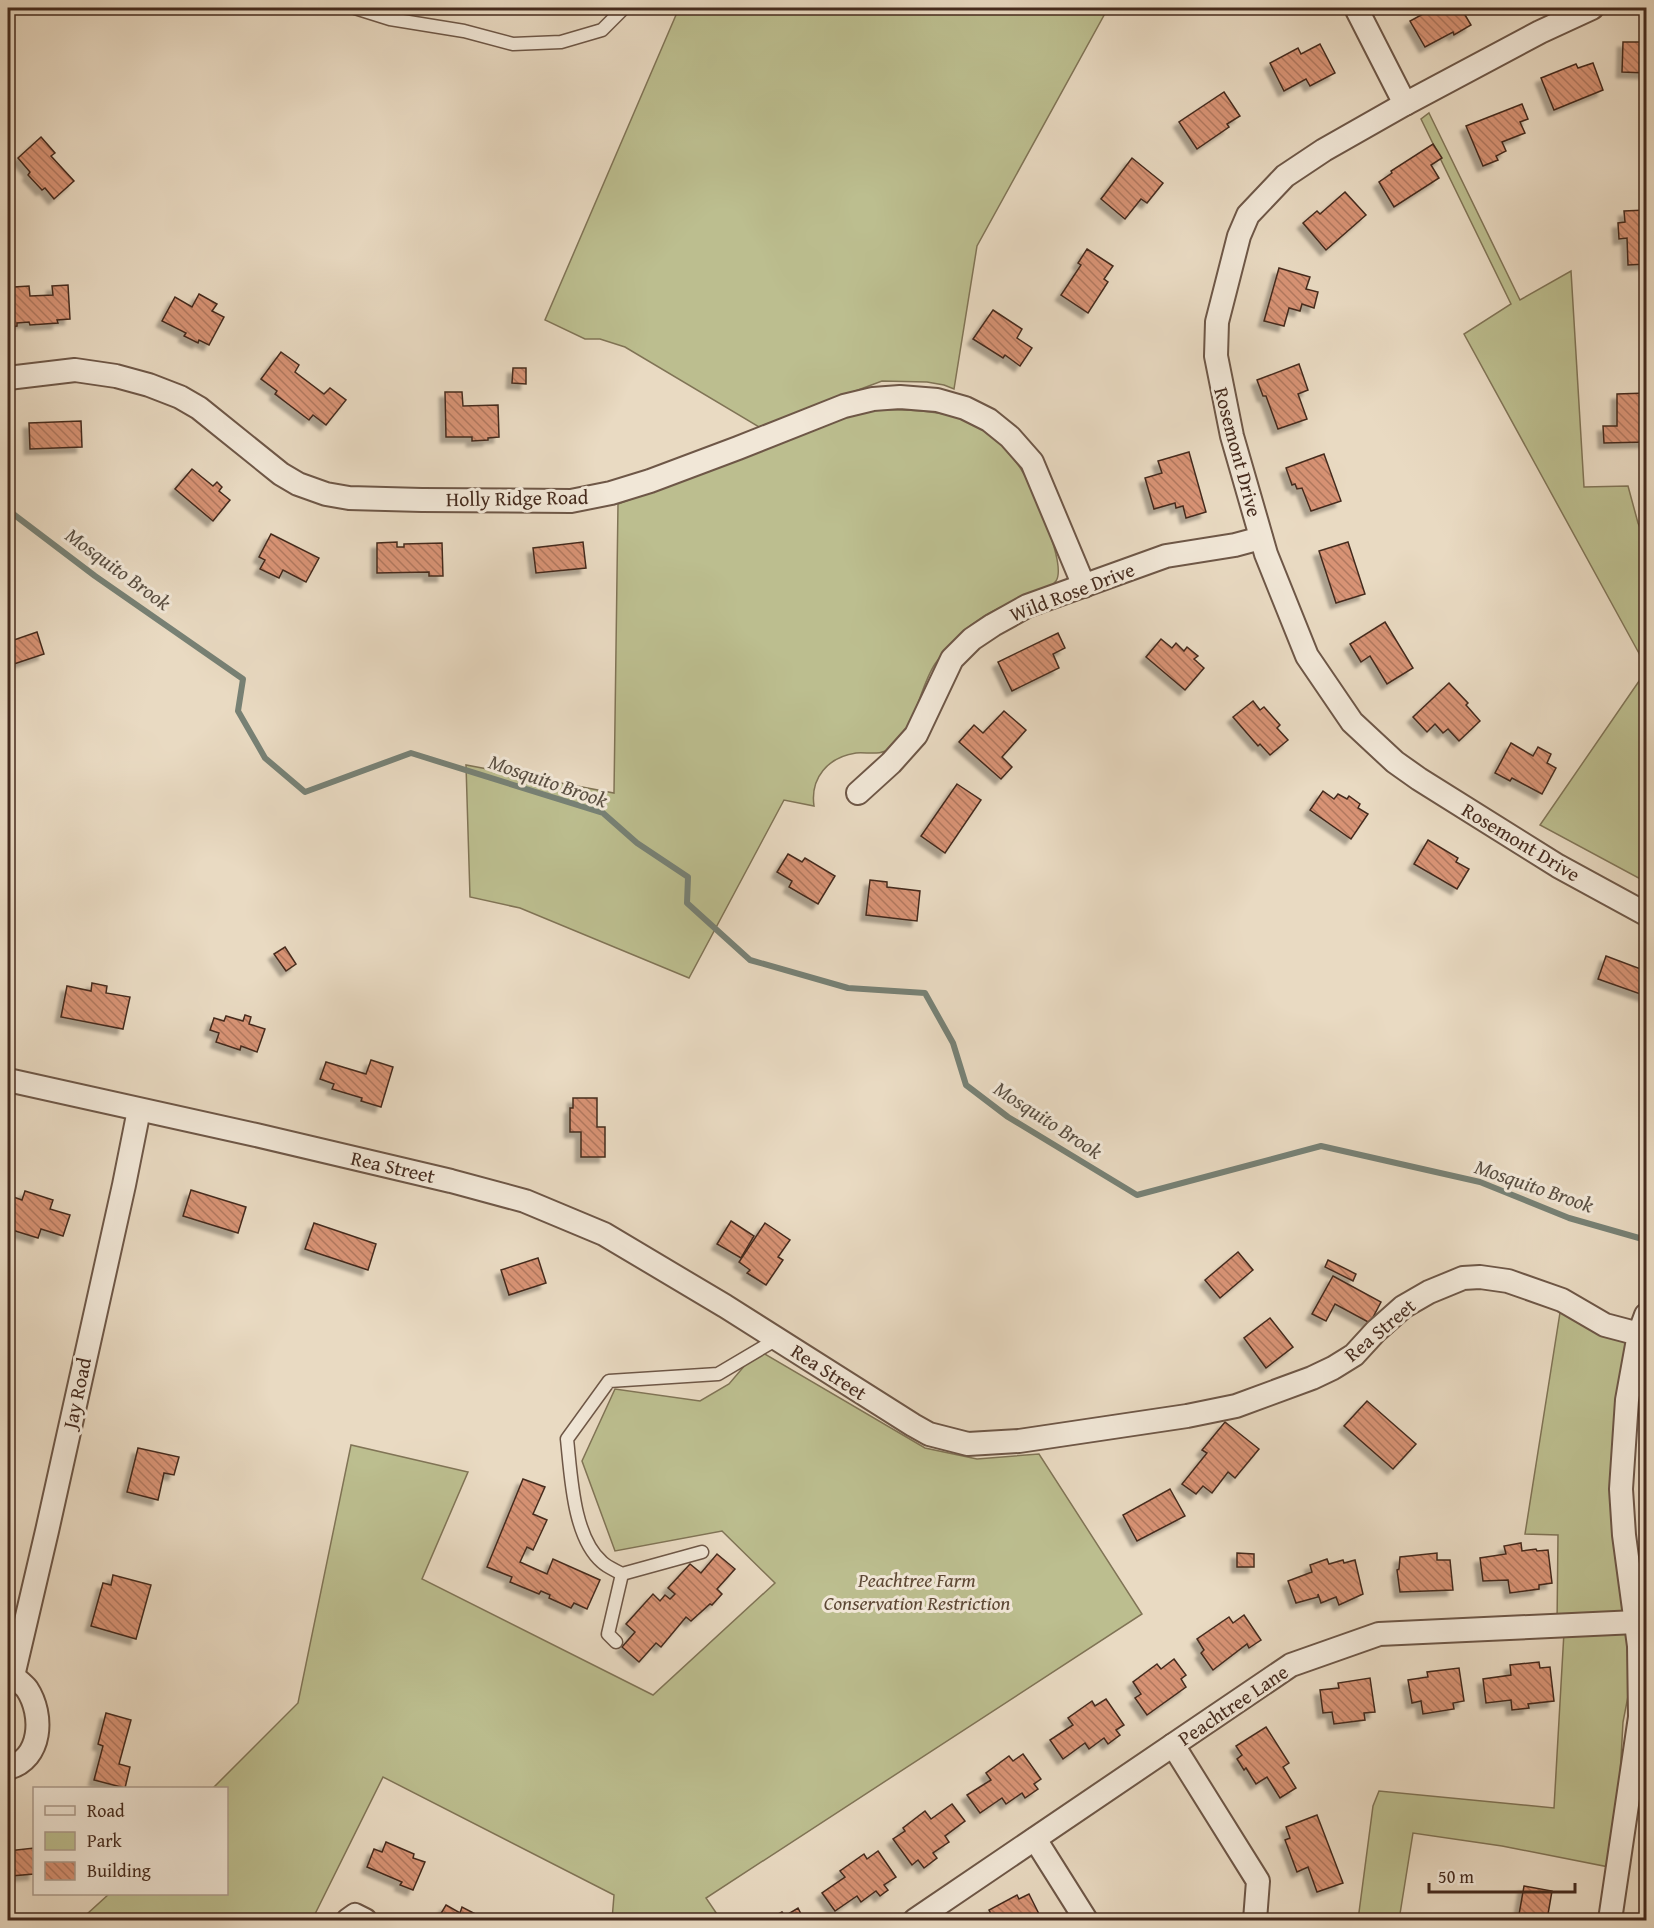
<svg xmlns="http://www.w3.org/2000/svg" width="1654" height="1928" viewBox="0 0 1654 1928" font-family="'Gentium Book Plus',serif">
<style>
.park{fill:#bcbe8f;stroke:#807456;stroke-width:1.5}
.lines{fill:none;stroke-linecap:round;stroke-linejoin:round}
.stream{stroke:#778175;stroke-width:6}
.building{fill:url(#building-back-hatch);stroke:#452b1e;stroke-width:1.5;filter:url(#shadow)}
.lane-casing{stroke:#6e5747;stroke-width:15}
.street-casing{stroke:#6e5747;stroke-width:26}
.lane{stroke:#f1e7d7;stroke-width:12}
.street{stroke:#f1e7d7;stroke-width:22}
.labels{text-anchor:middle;stroke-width:6;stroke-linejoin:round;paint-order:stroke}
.street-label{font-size:20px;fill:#452b1e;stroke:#f1e7d7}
.park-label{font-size:20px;font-style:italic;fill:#5d4835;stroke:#f1e7d7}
.water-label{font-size:21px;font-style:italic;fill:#5a4f42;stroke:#f1e7d7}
</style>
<defs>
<pattern id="building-back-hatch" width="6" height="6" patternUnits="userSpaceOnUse" patternTransform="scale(1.5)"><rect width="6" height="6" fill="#d89375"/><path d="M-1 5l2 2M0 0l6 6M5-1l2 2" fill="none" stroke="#b1785f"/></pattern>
<filter id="shadow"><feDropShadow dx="-5.5" dy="5.5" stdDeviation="1.5" flood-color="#0004"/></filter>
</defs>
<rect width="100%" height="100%" fill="#e9dac2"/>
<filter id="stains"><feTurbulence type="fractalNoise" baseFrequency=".00333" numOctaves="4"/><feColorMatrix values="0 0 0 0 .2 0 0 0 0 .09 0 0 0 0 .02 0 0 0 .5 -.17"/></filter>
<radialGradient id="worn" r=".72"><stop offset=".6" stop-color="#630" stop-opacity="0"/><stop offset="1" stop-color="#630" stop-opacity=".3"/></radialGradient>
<!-- park -->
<g class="park">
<path d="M 679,8 L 1108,8 L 977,246 L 954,389 L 944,385 L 927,382 L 882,381 L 759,427 L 625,347 L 600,339 L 585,339 L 545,320 Z"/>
<path d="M 1429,113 L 1520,300 L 1571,271 L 1584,487 L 1628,486 L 1638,523 L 1646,542 L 1646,666 L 1464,334 L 1511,304 L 1421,119 Z"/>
<path d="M 870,410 C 915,409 971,409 1002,445 C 1011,454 1018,464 1024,474 C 1034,491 1067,565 1056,581 C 1048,593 1013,602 999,608 C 980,617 963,630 949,646 C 944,652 939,658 935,664 C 919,688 915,731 891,748 C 881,756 868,752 856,753 C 828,757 810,778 814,806 L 784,800 L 689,978 L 520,908 L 470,897 L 466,765 L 614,793 L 618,504 L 781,443 L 849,415 Z"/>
<path d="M 1646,671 L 1646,882 L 1540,825 Z"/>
<path d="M 1562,1300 L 1639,1334 L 1627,1400 L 1636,1622 L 1557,1626 L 1558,1535 L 1525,1534 Z"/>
<path d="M 758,1350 L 925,1448 L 977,1459 L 1039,1454 L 1142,1614 L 706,1898 L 721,1920 L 612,1920 L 614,1895 L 383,1777 L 312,1920 L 88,1920 L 86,1915 L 109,1894 L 226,1894 L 226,1788 L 213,1788 L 298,1703 L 351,1445 L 468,1472 L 422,1579 L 653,1695 L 775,1583 L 722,1531 L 615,1551 L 582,1461 L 615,1389 L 700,1401 L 729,1384 Z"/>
<path d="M 1631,1628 L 1630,1686 L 1623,1722 L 1618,1812 L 1609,1867 L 1502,1846 L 1413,1833 L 1399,1920 L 1358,1920 L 1373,1806 L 1379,1791 L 1554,1808 L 1564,1632 Z"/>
</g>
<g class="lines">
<!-- stream -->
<path class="stream" d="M 8,510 L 95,576 L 243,679 L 238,711 L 265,758 L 305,792 L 411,753 L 603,813 L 637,843 L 688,877 L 687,903 L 750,960 L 848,988 L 925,993 L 953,1043 L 966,1085 L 1008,1117 L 1137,1195 L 1321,1146 L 1480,1182 L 1569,1218 L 1646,1240"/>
</g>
<!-- building -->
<g class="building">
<path d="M 1434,8 L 1461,8 L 1471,25 L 1454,35 L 1453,32 L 1425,47 L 1410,21 Z"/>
<path d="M 1623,42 L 1646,42 L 1646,73 L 1622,72 Z"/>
<path d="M 1320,44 L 1335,73 L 1310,86 L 1306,79 L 1284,91 L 1270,63 L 1298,48 L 1301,54 Z"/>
<path d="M 1593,63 L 1603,90 L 1554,110 L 1541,78 L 1576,64 L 1578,68 Z"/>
<path d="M 1224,92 L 1240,116 L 1227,124 L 1229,127 L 1197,149 L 1179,122 Z"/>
<path d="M 1522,104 L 1528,119 L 1520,122 L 1525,133 L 1502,142 L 1506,151 L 1496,156 L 1498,160 L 1483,166 L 1466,126 Z"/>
<path d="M 41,137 L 55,153 L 51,156 L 74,181 L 54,199 L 45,188 L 42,190 L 28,175 L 30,172 L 18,158 Z"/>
<path d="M 1433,144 L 1442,158 L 1431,165 L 1439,178 L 1394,207 L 1379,182 L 1392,173 L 1391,171 Z"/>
<path d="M 1132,158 L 1163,183 L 1147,203 L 1141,199 L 1125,219 L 1101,199 Z"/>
<path d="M 1345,192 L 1366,215 L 1326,250 L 1303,223 L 1317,211 L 1320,214 Z"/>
<path d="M 1646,210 L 1646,264 L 1628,265 L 1627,238 L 1619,239 L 1618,223 L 1625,222 L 1624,211 Z"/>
<path d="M 1087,249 L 1113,266 L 1104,279 L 1108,282 L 1088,313 L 1061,295 L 1081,265 L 1078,263 Z"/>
<path d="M 1279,268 L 1310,277 L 1306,289 L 1318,292 L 1314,308 L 1302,304 L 1300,311 L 1289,308 L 1284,326 L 1264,321 Z"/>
<path d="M 68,285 L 70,319 L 57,320 L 58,323 L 30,325 L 29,322 L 17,323 L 17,326 L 8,327 L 8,291 L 14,291 L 14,287 L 29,286 L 30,296 L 53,295 L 52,286 Z"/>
<path d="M 199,294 L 217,304 L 212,311 L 224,317 L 209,345 L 199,340 L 198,343 L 184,336 L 186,333 L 162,321 L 175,297 L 192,307 Z"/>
<path d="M 993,310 L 1022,329 L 1017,338 L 1032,348 L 1020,366 L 1005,355 L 1003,358 L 973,339 Z"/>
<path d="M 281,352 L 299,365 L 295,372 L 324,394 L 330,388 L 346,400 L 326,425 L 313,415 L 309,420 L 275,394 L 277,391 L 261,379 Z"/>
<path d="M 1299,364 L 1308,390 L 1298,394 L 1307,419 L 1278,429 L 1266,396 L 1263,396 L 1257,380 Z"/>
<path d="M 513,368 L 526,368 L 526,384 L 512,383 Z"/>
<path d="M 445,392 L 462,392 L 463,406 L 498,405 L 499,437 L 488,438 L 488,440 L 472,441 L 472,437 L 446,437 Z"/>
<path d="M 1646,393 L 1646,442 L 1604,443 L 1603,426 L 1617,426 L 1617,394 Z"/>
<path d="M 81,421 L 82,447 L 30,449 L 29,423 Z"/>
<path d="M 1189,452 L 1206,512 L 1186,518 L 1183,506 L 1176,508 L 1175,503 L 1154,509 L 1145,478 L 1162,473 L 1158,461 Z"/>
<path d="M 1324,454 L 1341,501 L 1311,511 L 1302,488 L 1297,489 L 1295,484 L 1292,485 L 1286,468 Z"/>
<path d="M 192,469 L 213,486 L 217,482 L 222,487 L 219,491 L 230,500 L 213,521 L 175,489 Z"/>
<path d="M 271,534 L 319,558 L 306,582 L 283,570 L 279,578 L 260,569 L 265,560 L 259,557 Z"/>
<path d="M 397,542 L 397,547 L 404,547 L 404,544 L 442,543 L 443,576 L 429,576 L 429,572 L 377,573 L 377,543 Z"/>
<path d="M 583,542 L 586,568 L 536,573 L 533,548 Z"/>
<path d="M 1348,542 L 1365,594 L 1336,603 L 1319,551 Z"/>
<path d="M 1385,622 L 1413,668 L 1387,684 L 1370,656 L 1361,662 L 1350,644 Z"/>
<path d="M 37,632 L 44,654 L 8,666 L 8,642 Z"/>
<path d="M 1058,633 L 1065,648 L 1053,654 L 1059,668 L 1012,691 L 998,662 Z"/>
<path d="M 1161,639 L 1172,648 L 1176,643 L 1184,651 L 1187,647 L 1198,656 L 1194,659 L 1204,668 L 1185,690 L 1146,657 Z"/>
<path d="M 1449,683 L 1468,703 L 1466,705 L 1480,721 L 1459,741 L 1448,729 L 1443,733 L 1435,724 L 1427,732 L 1413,717 Z"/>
<path d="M 1253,701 L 1260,710 L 1264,707 L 1280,725 L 1277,728 L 1288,740 L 1270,755 L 1260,744 L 1258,746 L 1233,717 Z"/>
<path d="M 1004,711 L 1026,730 L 1002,757 L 1012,767 L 1001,779 L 959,742 L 974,725 L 983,733 Z"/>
<path d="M 1511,743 L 1533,756 L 1538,747 L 1551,754 L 1547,763 L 1556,768 L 1542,794 L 1512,778 L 1510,781 L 1495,773 Z"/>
<path d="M 957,784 L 981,800 L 945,853 L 921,836 Z"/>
<path d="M 1323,791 L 1334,799 L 1338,794 L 1347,799 L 1349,796 L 1360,804 L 1358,808 L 1368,814 L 1351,839 L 1310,810 Z"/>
<path d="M 1428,840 L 1458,858 L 1456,862 L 1469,869 L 1457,889 L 1414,864 Z"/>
<path d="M 788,854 L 802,862 L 805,858 L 835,876 L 818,904 L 789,887 L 792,881 L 777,872 Z"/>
<path d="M 870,880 L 887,882 L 887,887 L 920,891 L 917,921 L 866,915 Z"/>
<path d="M 285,947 L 296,964 L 286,971 L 274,954 Z"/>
<path d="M 1606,956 L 1646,971 L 1646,996 L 1598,979 Z"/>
<path d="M 92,983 L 107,986 L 106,993 L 130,997 L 123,1029 L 61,1017 L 67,986 L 91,991 Z"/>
<path d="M 245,1015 L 251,1017 L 249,1024 L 265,1029 L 257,1052 L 241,1046 L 240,1050 L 216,1042 L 219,1033 L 210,1030 L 214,1018 L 224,1021 L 226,1016 L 243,1021 Z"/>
<path d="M 371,1060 L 393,1067 L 381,1107 L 361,1101 L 362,1098 L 332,1089 L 334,1084 L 320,1079 L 326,1062 L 366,1074 Z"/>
<path d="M 573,1098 L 597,1098 L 597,1127 L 605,1127 L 605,1157 L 581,1157 L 581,1132 L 570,1132 L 570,1108 L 573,1108 Z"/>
<path d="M 191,1190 L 246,1207 L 238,1233 L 183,1216 Z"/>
<path d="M 25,1191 L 53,1200 L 50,1209 L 70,1215 L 63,1236 L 41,1229 L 38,1238 L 12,1230 L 13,1226 L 8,1224 L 8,1195 L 22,1200 Z"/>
<path d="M 731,1221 L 754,1236 L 741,1258 L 717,1244 Z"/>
<path d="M 314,1223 L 376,1244 L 368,1270 L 305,1249 Z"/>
<path d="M 765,1223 L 790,1240 L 778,1257 L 783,1260 L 766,1285 L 747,1273 L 750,1270 L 739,1262 Z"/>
<path d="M 1238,1252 L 1253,1270 L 1220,1298 L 1205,1280 Z"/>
<path d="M 538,1258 L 546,1283 L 509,1295 L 501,1270 Z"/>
<path d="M 1328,1260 L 1356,1274 L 1353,1281 L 1325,1267 Z"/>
<path d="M 1333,1276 L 1381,1302 L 1370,1323 L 1335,1304 L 1326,1321 L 1312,1314 Z"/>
<path d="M 1270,1318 L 1293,1347 L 1266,1368 L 1244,1338 Z"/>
<path d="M 1367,1401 L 1416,1444 L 1393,1469 L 1344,1426 Z"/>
<path d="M 1225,1422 L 1259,1449 L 1235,1478 L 1228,1472 L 1212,1493 L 1203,1486 L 1196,1494 L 1182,1484 L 1207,1453 L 1202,1450 Z"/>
<path d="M 138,1448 L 179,1457 L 174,1475 L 164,1473 L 158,1500 L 127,1492 Z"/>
<path d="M 523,1479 L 545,1487 L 533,1514 L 547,1520 L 533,1550 L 527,1547 L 520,1562 L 547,1574 L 553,1559 L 600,1580 L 587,1609 L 574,1603 L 571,1608 L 549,1598 L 550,1595 L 541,1591 L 539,1594 L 510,1582 L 512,1577 L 487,1567 Z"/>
<path d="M 1170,1489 L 1185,1516 L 1137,1541 L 1123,1515 Z"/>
<path d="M 1521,1543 L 1522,1551 L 1536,1549 L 1537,1551 L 1548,1550 L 1552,1583 L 1539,1585 L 1539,1589 L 1510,1593 L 1508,1580 L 1483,1581 L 1480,1558 L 1506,1554 L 1504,1546 Z"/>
<path d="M 1237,1553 L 1254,1554 L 1254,1567 L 1237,1567 Z"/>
<path d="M 1437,1553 L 1437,1560 L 1450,1560 L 1453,1590 L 1400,1592 L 1397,1570 L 1399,1569 L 1400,1557 Z"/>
<path d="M 717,1554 L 735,1569 L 717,1589 L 722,1594 L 712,1605 L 710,1604 L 691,1621 L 686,1617 L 661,1647 L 656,1643 L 639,1662 L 622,1647 L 635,1632 L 626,1624 L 653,1594 L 660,1601 L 665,1595 L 670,1599 L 675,1594 L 668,1588 L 690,1564 L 701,1573 Z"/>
<path d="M 1327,1559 L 1329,1564 L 1343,1560 L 1344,1563 L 1355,1560 L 1363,1594 L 1339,1605 L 1336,1597 L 1321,1603 L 1318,1594 L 1318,1597 L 1296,1603 L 1288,1581 L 1312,1572 L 1310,1565 Z"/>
<path d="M 113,1575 L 151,1585 L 136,1639 L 91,1626 L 103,1583 L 111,1585 Z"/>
<path d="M 1244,1615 L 1261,1640 L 1249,1648 L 1247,1644 L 1213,1670 L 1201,1653 L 1204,1650 L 1197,1639 L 1229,1617 L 1233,1623 Z"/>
<path d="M 1174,1659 L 1186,1675 L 1181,1679 L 1186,1687 L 1147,1715 L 1135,1698 L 1141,1694 L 1133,1682 L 1157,1664 L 1161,1669 Z"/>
<path d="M 1539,1662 L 1540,1668 L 1550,1667 L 1554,1701 L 1528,1704 L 1529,1708 L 1512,1710 L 1511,1700 L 1486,1703 L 1483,1679 L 1511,1675 L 1510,1665 Z"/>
<path d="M 1459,1668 L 1464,1701 L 1453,1703 L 1454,1709 L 1423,1714 L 1421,1701 L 1412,1703 L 1408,1680 L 1428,1677 L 1427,1672 Z"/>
<path d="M 1370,1678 L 1375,1712 L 1364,1713 L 1365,1720 L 1334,1724 L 1332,1712 L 1323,1713 L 1320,1690 L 1339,1688 L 1338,1683 Z"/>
<path d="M 1106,1699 L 1124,1725 L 1116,1730 L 1120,1735 L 1108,1744 L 1104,1738 L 1089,1749 L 1085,1743 L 1063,1759 L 1050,1740 L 1073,1725 L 1068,1718 L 1092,1701 L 1095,1706 Z"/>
<path d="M 106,1713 L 131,1720 L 119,1764 L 130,1767 L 125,1788 L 94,1780 L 103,1746 L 98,1744 Z"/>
<path d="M 1266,1727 L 1289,1763 L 1283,1767 L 1296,1788 L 1280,1798 L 1267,1777 L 1256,1784 L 1246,1768 L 1244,1770 L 1237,1759 L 1242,1755 L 1236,1746 Z"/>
<path d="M 1023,1754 L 1041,1779 L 1034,1784 L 1038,1789 L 1025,1798 L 1022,1793 L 1006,1804 L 1002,1798 L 980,1813 L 967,1795 L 991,1780 L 986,1773 L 1009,1756 L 1013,1761 Z"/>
<path d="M 952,1804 L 965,1821 L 945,1836 L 949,1842 L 933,1853 L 937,1858 L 924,1868 L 918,1860 L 912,1865 L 893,1839 L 905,1831 L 903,1828 L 925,1811 L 931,1819 Z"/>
<path d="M 1317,1815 L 1343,1883 L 1317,1892 L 1308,1867 L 1297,1872 L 1285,1840 L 1290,1838 L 1286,1827 Z"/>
<path d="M 386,1842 L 414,1854 L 413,1858 L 425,1862 L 413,1890 L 400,1885 L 402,1882 L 367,1867 L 374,1849 L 382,1852 Z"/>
<path d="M 34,1848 L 34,1874 L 11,1876 L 11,1882 L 8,1882 L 8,1851 Z"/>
<path d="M 878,1851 L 896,1877 L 884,1885 L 888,1890 L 880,1896 L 876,1891 L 861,1902 L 857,1896 L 835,1911 L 822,1893 L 845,1877 L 840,1871 L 864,1854 L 867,1859 Z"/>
<path d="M 1524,1886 L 1552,1891 L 1547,1920 L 1518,1920 Z"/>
<path d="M 1029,1894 L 1042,1920 L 994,1920 L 989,1910 L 1017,1895 L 1019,1899 Z"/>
<path d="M 446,1905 L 460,1913 L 462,1907 L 487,1920 L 437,1920 Z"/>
<path d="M 798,1908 L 801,1914 L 798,1916 L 800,1920 L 767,1920 L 782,1912 L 785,1916 Z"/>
</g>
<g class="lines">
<!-- lane casing -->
<g class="lane-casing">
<g id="lane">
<path d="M 355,8 L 390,19 L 464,31 L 513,44 L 561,42 L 602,30 L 624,8"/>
<path d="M 702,1552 L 622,1574 C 615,1570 607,1567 602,1562 C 573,1537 571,1475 567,1439 L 609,1381 L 718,1374 L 777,1339"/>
<path d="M 616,1642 L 608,1634 L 622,1574"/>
</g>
</g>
<!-- street casing -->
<g class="street-casing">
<g id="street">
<path d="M 1356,8 L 1405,104"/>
<path d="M 1592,8 L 1540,32 L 1405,104 L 1324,150 L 1285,176 L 1248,215 L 1239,236 L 1217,322 L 1216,356 L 1232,436 L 1266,554 L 1307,656 L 1352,722 L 1395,762 L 1419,779 L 1558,866 L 1646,914"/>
<path d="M 8,378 L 75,370 L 116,376 L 149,385 L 180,397 L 199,408 L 281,474 L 298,484 L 326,494 L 349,498 L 422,500 L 571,501 L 611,493 L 650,481 L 738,448 L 844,406 L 873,399 L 900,397 L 937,400 L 965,408 L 989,420 L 1010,437 L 1032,462 L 1084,586"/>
<path d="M 858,793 L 891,763 L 916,735 L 952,659 L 972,639 L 993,625 L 1027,606 L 1166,556 L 1235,545 L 1261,538"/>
<path d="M 8,1080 L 256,1135 L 451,1181 L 525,1201 L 604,1234 L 725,1306 L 913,1425 L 929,1434 L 968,1444 L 1019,1441 L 1187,1416 L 1236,1406 L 1312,1378 L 1333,1368 L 1354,1355 L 1376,1331 L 1403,1307 L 1429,1292 L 1463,1278 L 1480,1277 L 1508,1281 L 1562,1300 L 1605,1325 L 1639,1334"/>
<path d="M 8,1679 L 13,1676 L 47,1531 L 124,1185 L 139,1110"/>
<path d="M 1173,1745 L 1258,1881 L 1255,1920"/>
<path d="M 8,1768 C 42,1759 44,1715 27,1689 C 23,1684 17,1680 13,1676"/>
<path d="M 1035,1839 L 1086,1920"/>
<path d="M 348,1920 L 355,1915 L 365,1920"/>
<path d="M 915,1920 L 1291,1665 L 1379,1634 L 1636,1622"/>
<path d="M 1610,1920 L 1640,1717 L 1639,1646 L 1624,1535 L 1621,1489 L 1627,1400 L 1639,1334 L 1646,1315"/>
</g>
</g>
<!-- lane -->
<use href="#lane" class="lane"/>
<!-- street -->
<use href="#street" class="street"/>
</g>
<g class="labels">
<!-- street labels -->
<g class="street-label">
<text transform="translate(1238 452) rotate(75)" y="7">Rosemont Drive</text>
<text transform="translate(517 498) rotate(-1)" y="7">Holly Ridge Road</text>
<text transform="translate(1072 592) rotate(-21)" y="7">Wild Rose Drive</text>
<text transform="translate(1521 842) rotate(31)" y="7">Rosemont Drive</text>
<text transform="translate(393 1167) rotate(13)" y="7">Rea Street</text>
<text transform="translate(1380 1330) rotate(-40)" y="7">Rea Street</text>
<text transform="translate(829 1372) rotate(33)" y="7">Rea Street</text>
<text transform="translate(77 1393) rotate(-78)" y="7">Jay Road</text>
<text transform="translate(1233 1705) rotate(-34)" y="7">Peachtree Lane</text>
</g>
<!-- park labels -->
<g class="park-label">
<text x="917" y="1587">Peachtree Farm<tspan x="917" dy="23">Conservation Restriction</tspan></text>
</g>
<!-- water labels -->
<g class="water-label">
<text transform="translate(118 569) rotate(36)" y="7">Mosquito Brook</text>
<text transform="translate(548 781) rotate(19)" y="7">Mosquito Brook</text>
<text transform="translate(1048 1120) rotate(33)" y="7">Mosquito Brook</text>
<text transform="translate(1534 1186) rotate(19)" y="7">Mosquito Brook</text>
</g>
</g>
<!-- margin -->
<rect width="1654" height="1928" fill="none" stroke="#e9dac2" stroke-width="30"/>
<rect x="9" y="9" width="1636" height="1910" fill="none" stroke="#452b1e" stroke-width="3"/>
<rect x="15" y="15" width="1624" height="1898" fill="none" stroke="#452b1e" stroke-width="1.5"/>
<!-- legend -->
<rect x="33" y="1787" width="195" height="108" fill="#f1e7d7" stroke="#ac9c8d" stroke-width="1.5"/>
<rect x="45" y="1806" width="30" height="9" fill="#f1e7d7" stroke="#ac9c8d" stroke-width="1.5"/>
<text x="87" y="1817" font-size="18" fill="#452b1e">Road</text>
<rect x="45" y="1832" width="30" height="18" fill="#bcbe8f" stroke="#ac9c8d" stroke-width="1.5"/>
<text x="87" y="1847" font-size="18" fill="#452b1e">Park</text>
<rect x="45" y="1862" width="30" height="18" fill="url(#building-back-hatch)" stroke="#ac9c8d" stroke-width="1.5"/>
<text x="87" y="1877" font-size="18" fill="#452b1e">Building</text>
<!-- scale -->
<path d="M1429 1883v9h146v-9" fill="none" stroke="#452b1e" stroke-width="3"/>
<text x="1438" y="1883" font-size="18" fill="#452b1e" stroke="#f1e7d7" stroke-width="4.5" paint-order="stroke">50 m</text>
<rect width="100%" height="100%" filter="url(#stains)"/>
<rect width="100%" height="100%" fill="url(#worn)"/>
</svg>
